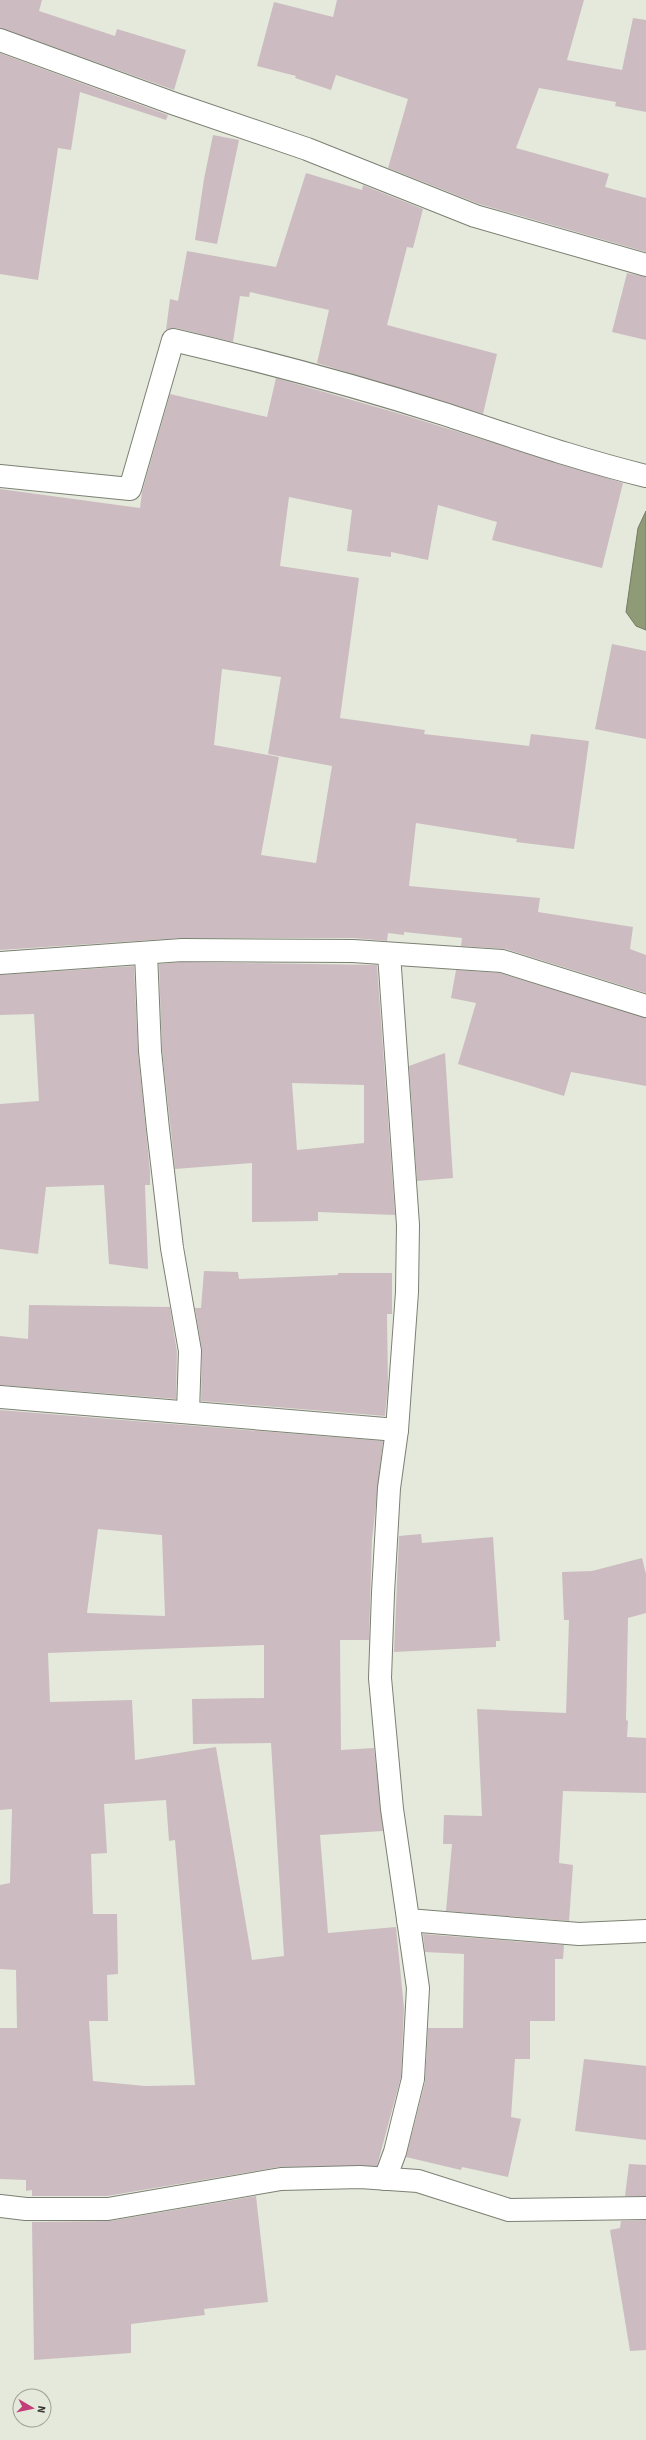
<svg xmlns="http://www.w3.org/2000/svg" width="646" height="2440" viewBox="0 0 646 2440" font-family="'Source Sans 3',sans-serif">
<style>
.water{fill:#8f9a76;stroke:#747c61}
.building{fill:#ccbcc1;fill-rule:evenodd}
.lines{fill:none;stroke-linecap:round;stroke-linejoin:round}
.minor-casing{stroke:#7b8073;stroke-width:24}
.minor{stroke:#fff;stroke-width:22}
</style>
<rect width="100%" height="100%" fill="#e4e9db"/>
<!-- water -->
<path class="water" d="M 646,511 L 646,630 L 636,626 L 626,612 L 638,528 Z"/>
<!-- building -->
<g class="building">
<path d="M 0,0 L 42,0 L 39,11 L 115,36 L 117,29 L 186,50 L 174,90 L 0,28 Z"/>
<path d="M 337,0 L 584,0 L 567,60 L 622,70 L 633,18 L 646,20 L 646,112 L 615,106 L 616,102 L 539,88 L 516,148 L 609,174 L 605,187 L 646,198 L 646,252 L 479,204 L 388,168 L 408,99 L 336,75 L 331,90 L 295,78 L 296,76 L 257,66 L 274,2 L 333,17 Z"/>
<path d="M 0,53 L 168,115 L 166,120 L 80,92 L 71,150 L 58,148 L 38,280 L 0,274 Z"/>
<path d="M 213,135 L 239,140 L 217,244 L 195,240 L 204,179 Z"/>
<path d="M 306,173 L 362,190 L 363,185 L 423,209 L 413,248 L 407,247 L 387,325 L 497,354 L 483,414 L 317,363 L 329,310 L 250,292 L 249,297 L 240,296 L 233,342 L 176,328 L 166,330 L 170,299 L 178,301 L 187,251 L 276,267 Z"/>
<path d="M 627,273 L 646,277 L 646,340 L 612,332 Z"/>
<path d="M 276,378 L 404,415 L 623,483 L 602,568 L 492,540 L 497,522 L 438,505 L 428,560 L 391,552 L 391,557 L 347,551 L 352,510 L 289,497 L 280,566 L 359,578 L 340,718 L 425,730 L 424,734 L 529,746 L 531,734 L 589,741 L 574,849 L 516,842 L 517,839 L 416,823 L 409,886 L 540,898 L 538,912 L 633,927 L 630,949 L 646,955 L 646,993 L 506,949 L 461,946 L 462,938 L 404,932 L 404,935 L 388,933 L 387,941 L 353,938 L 182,938 L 0,950 L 0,489 L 140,508 L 142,492 L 170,394 L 267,417 ZM 222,669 L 281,677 L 268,754 L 332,766 L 316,863 L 261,855 L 279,757 L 214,745 Z"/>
<path d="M 612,644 L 646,651 L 646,739 L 595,729 Z"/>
<path d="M 182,962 L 377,965 L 395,1215 L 318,1212 L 318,1221 L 252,1222 L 252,1163 L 175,1169 L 162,1050 L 159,964 ZM 292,1083 L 364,1085 L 364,1143 L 297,1150 Z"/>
<path d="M 134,966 L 138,1052 L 150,1171 L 150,1185 L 145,1185 L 148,1269 L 109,1264 L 104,1185 L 46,1187 L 38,1254 L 0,1249 L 0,1104 L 39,1101 L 34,1014 L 0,1015 L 0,975 Z"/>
<path d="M 456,970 L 500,973 L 646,1018 L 646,1086 L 571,1072 L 564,1096 L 458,1064 L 476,1003 L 451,998 Z"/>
<path d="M 445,1053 L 453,1178 L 417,1181 L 409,1066 Z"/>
<path d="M 204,1271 L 238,1272 L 239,1279 L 338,1275 L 338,1273 L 392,1273 L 392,1314 L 387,1314 L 388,1385 L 385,1416 L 201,1401 L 202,1351 L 195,1308 L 201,1308 Z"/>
<path d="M 29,1305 L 170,1307 L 177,1352 L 176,1399 L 0,1385 L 0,1336 L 28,1339 Z"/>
<path d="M 0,1410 L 383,1441 L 372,1540 L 369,1640 L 340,1640 L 341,1750 L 374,1748 L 383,1831 L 320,1835 L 328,1933 L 396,1927 L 404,2008 L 401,2077 L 377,2166 L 279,2167 L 107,2196 L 32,2196 L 32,2190 L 26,2191 L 26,2180 L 0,2179 L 0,2028 L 17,2028 L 16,1970 L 0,1969 L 0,1885 L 10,1883 L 12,1809 L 0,1810 ZM 98,1529 L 162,1535 L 165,1616 L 87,1613 ZM 264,1645 L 264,1698 L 192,1699 L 193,1744 L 271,1743 L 284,1956 L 252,1960 L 216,1747 L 135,1760 L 132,1700 L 50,1702 L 48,1653 ZM 166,1800 L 169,1841 L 175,1840 L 195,2085 L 145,2086 L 93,2081 L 89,2021 L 108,2021 L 107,1975 L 118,1974 L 117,1914 L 93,1914 L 91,1854 L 107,1853 L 104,1804 Z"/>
<path d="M 421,1534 L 422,1543 L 493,1537 L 500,1641 L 496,1641 L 496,1647 L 394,1652 L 399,1536 Z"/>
<path d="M 642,1558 L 646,1574 L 646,1613 L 628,1618 L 626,1720 L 628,1721 L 627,1737 L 646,1738 L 646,1793 L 563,1791 L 559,1863 L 573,1865 L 569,1921 L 446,1911 L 452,1844 L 443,1844 L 444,1815 L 482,1816 L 477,1709 L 566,1713 L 569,1620 L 564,1620 L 562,1572 L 592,1571 Z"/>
<path d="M 423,1934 L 564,1945 L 563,1959 L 555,1959 L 555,2021 L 530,2021 L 530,2059 L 515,2059 L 511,2117 L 521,2119 L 508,2177 L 462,2167 L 461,2170 L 406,2157 L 425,2082 L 428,2028 L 463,2028 L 464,1954 L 425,1952 Z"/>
<path d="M 584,2059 L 646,2066 L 646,2140 L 575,2131 Z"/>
<path d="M 629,2164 L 646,2165 L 646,2196 L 625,2196 Z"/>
<path d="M 256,2196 L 268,2302 L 204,2309 L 205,2315 L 131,2324 L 131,2353 L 34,2360 L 32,2222 L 110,2221 Z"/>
<path d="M 646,2220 L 646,2350 L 630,2351 L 610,2230 L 620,2228 L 621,2221 Z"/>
</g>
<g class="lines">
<!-- minor casing -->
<g class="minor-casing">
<g id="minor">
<path d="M 0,40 L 175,104 L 307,149 L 475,216 L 646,265"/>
<path d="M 0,476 L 130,489 L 173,340 C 263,361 353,385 441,413 C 509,435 576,459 646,476"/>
<path d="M 146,953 L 150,1051 L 158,1129 L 172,1248 L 190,1351 L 188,1412"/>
<path d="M 0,963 L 182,950 L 353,951 L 502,961 L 646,1006"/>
<path d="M 0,1397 L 397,1430"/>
<path d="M 408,1920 L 579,1934 L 646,1931"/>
<path d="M 385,2179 L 395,2152 L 413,2079 L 418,1988 L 392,1809 L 380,1678 L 383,1593 L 389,1488 L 397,1430 L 407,1292 L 408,1225 L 389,954"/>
<path d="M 0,2206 L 26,2209 L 108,2209 L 281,2179 L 360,2177 L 418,2181 L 509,2210 L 646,2208"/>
</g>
</g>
<!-- minor -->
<use href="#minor" class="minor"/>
</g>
<!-- north arrow -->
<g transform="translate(32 2408) rotate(99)"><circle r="19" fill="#e4e9db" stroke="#9ea197"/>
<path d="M0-3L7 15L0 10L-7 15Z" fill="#c43d7b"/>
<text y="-6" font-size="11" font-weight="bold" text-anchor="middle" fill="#343630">N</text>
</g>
</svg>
